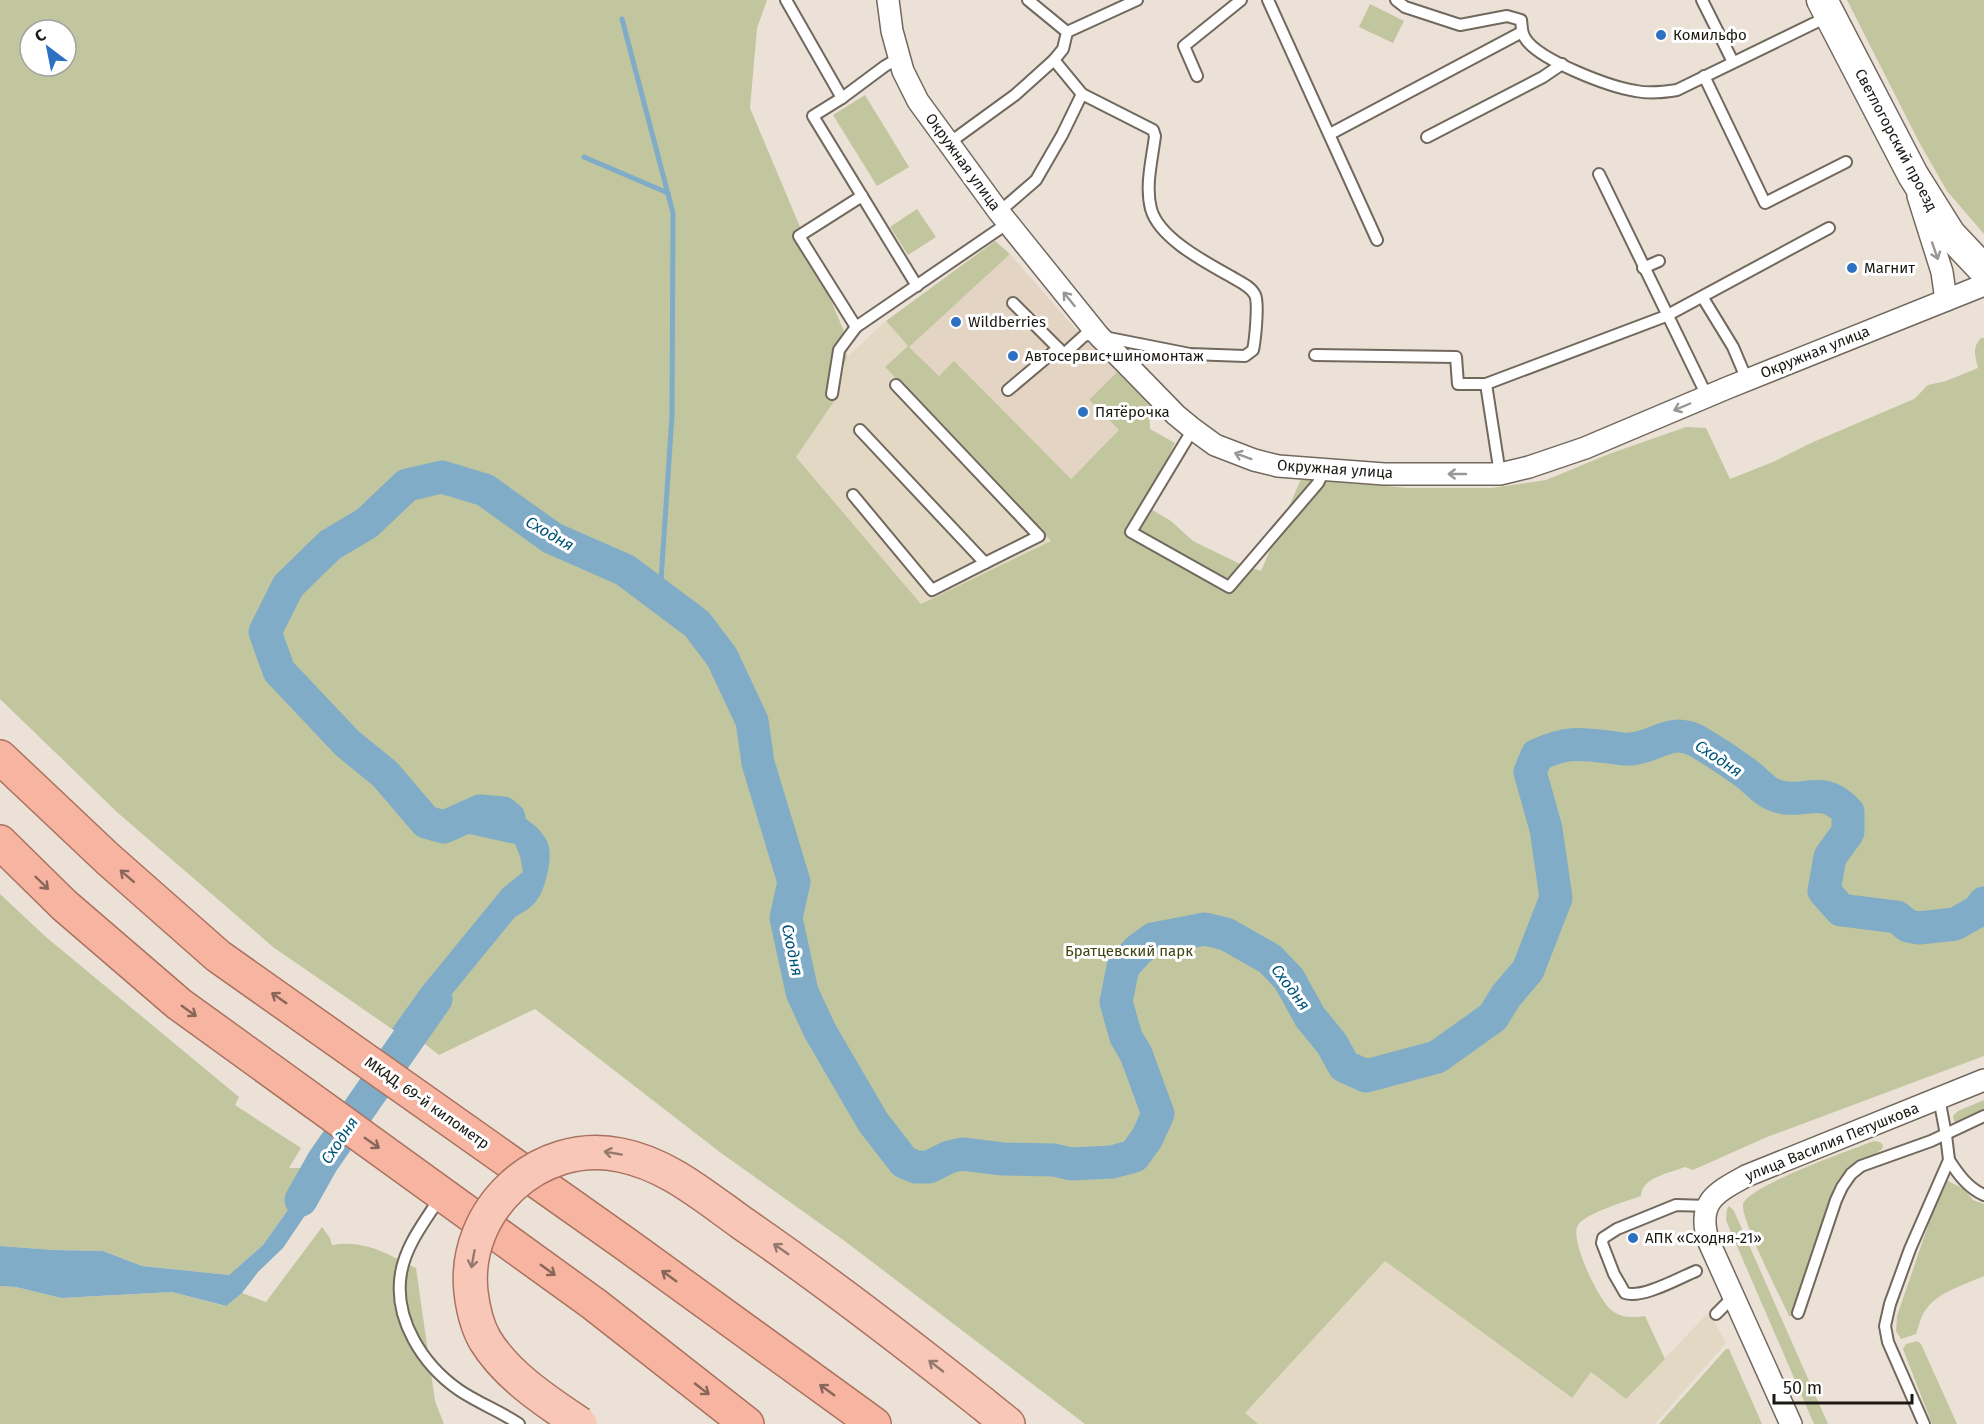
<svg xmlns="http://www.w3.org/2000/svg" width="1984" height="1424" viewBox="0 0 1984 1424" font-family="'Fira Sans',sans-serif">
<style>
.built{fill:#e3d4c3}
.industrial{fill:#e3d8c4}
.green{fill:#c1c69e;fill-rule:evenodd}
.water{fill:#81acc8}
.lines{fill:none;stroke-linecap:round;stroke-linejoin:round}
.stream{stroke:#81acc8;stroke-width:5}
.river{stroke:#81acc8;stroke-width:33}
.service-casing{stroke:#71685e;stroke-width:14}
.minor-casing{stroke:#71685e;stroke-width:24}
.secondary-casing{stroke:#71685e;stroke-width:33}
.primary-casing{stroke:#a9725f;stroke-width:36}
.trunk-casing{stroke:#a9725f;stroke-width:36}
.service{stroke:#fff;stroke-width:10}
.minor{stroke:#fff;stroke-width:21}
.secondary{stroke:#fff;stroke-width:30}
.primary{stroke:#f9c7b8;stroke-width:33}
.trunk{stroke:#f7b4a0;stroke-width:33}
.primary-bridge-casing{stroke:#a9725f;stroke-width:36;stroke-linecap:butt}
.primary-bridge{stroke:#f9c7b8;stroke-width:33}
.oneway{stroke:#989795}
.oneway2{stroke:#89665a}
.oneway3{stroke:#95786e}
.poi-dot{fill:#2b70c1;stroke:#fff;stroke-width:2}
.labels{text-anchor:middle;stroke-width:6;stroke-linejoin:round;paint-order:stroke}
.poi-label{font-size:15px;fill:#1b1814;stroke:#fff;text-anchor:start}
.street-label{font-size:15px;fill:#1b1814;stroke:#fff}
.park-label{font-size:15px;fill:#41440f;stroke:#fff}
.water-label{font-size:16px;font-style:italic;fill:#005479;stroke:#fff}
</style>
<rect width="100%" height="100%" fill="#ece1d6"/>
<!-- built -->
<path class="built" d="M 1010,254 L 1079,333 L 1117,372 L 1089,400 L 1119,430 L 1071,479 L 954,362 L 939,376 L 908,346 Z"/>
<!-- industrial -->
<g class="industrial">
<path d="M 886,321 L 908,346 L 885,367 L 1051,542 L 921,604 L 796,457 L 837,397 L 835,387 L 847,357 Z"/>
<path d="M 1385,1261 L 1571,1398 L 1591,1372 L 1626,1399 L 1709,1312 L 1726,1343 L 1655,1424 L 1258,1424 L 1244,1413 Z"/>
</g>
<!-- green -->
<g class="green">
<path d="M 0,0 L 767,0 L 757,28 L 750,108 L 843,329 L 847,357 L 835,387 L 837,397 L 796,457 L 921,604 L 1051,541 L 885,367 L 908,346 L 886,321 L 995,241 L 1010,254 L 909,347 L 939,376 L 954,361 L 1071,479 L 1119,430 L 1089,400 L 1117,372 L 1149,405 L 1150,429 L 1175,443 L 1144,505 L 1171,521 L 1193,541 L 1238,563 L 1261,571 L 1301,479 L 1408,488 L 1492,488 L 1546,480 L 1609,454 L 1686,427 L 1706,428 L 1730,479 L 1773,462 L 1811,443 L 1914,399 L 1928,385 L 1946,381 L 1978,368 C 1975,355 1972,348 1981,338 L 1984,338 L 1984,1056 L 1767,1137 L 1693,1170 L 1685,1167 C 1670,1173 1642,1177 1641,1196 C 1627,1201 1586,1213 1578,1225 C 1569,1239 1598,1298 1610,1309 C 1620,1318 1633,1318 1645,1316 L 1665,1359 L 1626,1399 L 1591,1372 L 1572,1398 L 1385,1261 L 1245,1413 L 1258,1424 L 1085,1424 L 846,1242 L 721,1153 L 535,1009 L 439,1055 L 417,1038 L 392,1029 L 273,947 L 118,813 L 0,699 ZM 30,30 L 66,30 L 66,66 L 30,66 Z"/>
<path d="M 1847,0 L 1984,0 L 1984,234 L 1947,191 L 1919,142 Z"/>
<path d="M 1370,4 L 1404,21 L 1393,43 L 1359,27 Z"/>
<path d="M 865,95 L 909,167 L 877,186 L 833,115 Z"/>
<path d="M 917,209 L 936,237 L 908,255 L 890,227 Z"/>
<path d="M 0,894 L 46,937 L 239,1097 L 235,1105 L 301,1148 L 289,1168 L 302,1168 L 315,1157 L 295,1200 L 263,1245 L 229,1275 L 142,1266 L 103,1251 L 54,1250 L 0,1246 Z"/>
<path d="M 1984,1100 L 1984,1112 L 1959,1124 L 1954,1121 L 1953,1116 L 1958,1111 Z"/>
<path d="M 1874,1141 L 1880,1142 L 1883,1145 L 1882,1149 C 1862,1166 1848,1159 1833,1189 L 1792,1316 L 1789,1316 C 1780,1296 1742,1222 1743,1205 C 1745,1187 1853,1149 1874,1141 Z"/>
<path d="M 1944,1179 L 1964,1189 L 1973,1200 L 1984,1204 L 1984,1276 C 1966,1284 1939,1292 1927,1308 C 1921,1315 1919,1325 1916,1334 L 1901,1339 L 1896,1331 L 1897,1316 Z"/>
<path d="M 1729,1206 L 1734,1211 L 1828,1424 L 1814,1424 L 1730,1230 L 1726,1220 L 1727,1209 Z"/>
<path d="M 322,1227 L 330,1238 L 332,1245 C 365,1239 387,1254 416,1268 L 435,1401 L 444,1424 L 0,1424 L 0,1286 L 16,1287 L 61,1298 L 172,1292 L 225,1306 L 242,1293 L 266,1302 Z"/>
<path d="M 1917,1341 L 1921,1344 L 1957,1424 L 1932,1424 L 1903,1349 L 1906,1344 Z"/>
<path d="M 1726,1349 L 1729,1349 L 1762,1424 L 1659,1424 Z"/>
</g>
<!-- water -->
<g class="water">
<path d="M 470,806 C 478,806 486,805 494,806 C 513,809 538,823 547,841 C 552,851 549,869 546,879 C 540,900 535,906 515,917 L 416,1038 L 392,1029 L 422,987 L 503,888 L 523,872 L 520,856 L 515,844 L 465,833 Z"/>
<path d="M 315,1157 L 331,1167 L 314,1195 L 306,1214 L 283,1248 L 258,1272 L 242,1293 L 226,1306 L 172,1292 L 61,1298 L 16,1287 L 0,1286 L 0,1246 L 54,1250 L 103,1251 L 142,1266 L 229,1275 L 263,1245 L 295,1200 Z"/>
</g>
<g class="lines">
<!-- stream -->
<g class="stream">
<path d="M 622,19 L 673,213 L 672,416 L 660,595"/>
<path d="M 584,157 L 668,193"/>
</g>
<!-- river -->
<g class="river">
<path d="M 509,818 L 503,813 L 480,811 L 444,827 L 426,822 L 385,774 L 347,743 L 279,671 L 265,632 L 288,586 L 330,545 L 367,523 L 407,485 L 442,477 L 485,490 L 552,538 L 625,570 L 697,624 L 722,657 L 752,721 L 758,763 L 794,882 L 786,918 L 802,992 L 820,1031 L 873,1122 L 904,1162 L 916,1167 L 929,1167 L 949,1157 L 962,1154 L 1003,1159 L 1054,1160 L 1071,1164 L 1112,1162 L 1134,1156 L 1147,1138 L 1158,1114 L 1136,1054 L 1126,1037 L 1116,1002 L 1123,967 L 1138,950 L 1153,939 L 1205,929 L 1226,934 L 1270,959 L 1289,979 L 1310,1017 L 1332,1044 L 1344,1066 L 1366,1076 L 1437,1057 L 1493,1017 L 1506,996 L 1528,970 L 1556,898 L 1546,829 L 1530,772 L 1537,755 C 1566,742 1578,743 1609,747 C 1616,748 1624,750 1631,749 C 1656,747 1670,727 1697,741 C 1714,751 1732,763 1747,774 C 1755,780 1763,790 1772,794 C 1802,808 1820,781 1848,812 L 1848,832 L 1830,857 L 1824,891 L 1841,910 L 1897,917 L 1908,926 L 1919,928 L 1955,924 L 1978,911 L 1984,903"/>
<path d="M 301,1200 L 323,1161 L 436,999"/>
</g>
<!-- service casing -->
<g class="service-casing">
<g id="service">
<path d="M 786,0 L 842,98 L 885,66 L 899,58"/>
<path d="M 1268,0 L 1377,240"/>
<path d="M 1396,0 L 1405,7 L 1460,25 L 1507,16 L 1521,20 C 1522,26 1521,32 1525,38 C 1538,60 1610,87 1636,91 C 1650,94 1664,92 1677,90 L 1829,16"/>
<path d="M 1702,0 L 1733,62"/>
<path d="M 1067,32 L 1137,0"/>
<path d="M 1197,76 L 1184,46 L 1241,0"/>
<path d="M 1704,76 L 1765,203 L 1846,162"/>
<path d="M 842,98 L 813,116 L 917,286"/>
<path d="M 1330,134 L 1522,32"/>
<path d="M 1427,137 L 1543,77 L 1562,64"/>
<path d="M 949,143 L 1015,95 L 1054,60 L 1063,49 L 1067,32 L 1028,0"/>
<path d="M 1599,174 L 1707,396"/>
<path d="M 862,196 L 799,236 L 856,327 L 1008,223"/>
<path d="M 999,212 L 1036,180 L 1062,135 L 1082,94"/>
<path d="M 1643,268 L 1659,261"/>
<path d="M 1703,298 L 1733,347 L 1747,380"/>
<path d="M 1013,303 L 1064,354 L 1085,335 L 1099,336 L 1190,354 L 1245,356 L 1253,350 C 1255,341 1259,303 1255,295 C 1251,286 1238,281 1230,276 C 1205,262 1159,238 1151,209 C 1145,186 1152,160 1155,136 L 1153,130 L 1082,94 L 1054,60"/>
<path d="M 1315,355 L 1456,357 L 1458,384 L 1486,384 L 1666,316 L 1829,228"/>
<path d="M 1486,384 L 1500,474"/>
<path d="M 1008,390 L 1058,348"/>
<path d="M 832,394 L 839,350 L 856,327"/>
<path d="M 1193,429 L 1131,532 L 1229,587 L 1318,483 L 1324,471"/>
<path d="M 860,430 L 985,563 L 1039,536 L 896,385"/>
<path d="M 853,495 L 932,590 L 985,563"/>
<path d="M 1949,1160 C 1958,1174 1968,1188 1984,1195"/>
<path d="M 441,1196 C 426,1220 406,1244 401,1273 C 393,1319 423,1365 459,1390 C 478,1403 500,1411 519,1424"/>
<path d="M 1696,1271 C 1679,1278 1642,1299 1625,1293 L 1614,1274 L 1602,1243 L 1603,1238 L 1617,1229 L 1676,1205 L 1708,1206"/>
<path d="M 1798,1313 L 1836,1200 L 1842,1187 L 1851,1174 L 1861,1166 L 1931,1141 L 1984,1116"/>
<path d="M 1716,1314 L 1734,1296"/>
<path d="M 1924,1424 L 1888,1342 L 1885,1326 L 1890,1304 L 1910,1249 L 1949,1160 L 1946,1135 L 1939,1098"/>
</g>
</g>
<!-- minor casing -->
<g class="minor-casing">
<g id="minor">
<path d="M 888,0 L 892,31 L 903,71 L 918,101 L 999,212 L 1099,336 L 1176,415 L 1193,429 L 1215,445 L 1254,460 L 1278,466 L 1384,474 L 1500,474 L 1529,467 L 1585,448 L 1727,388 L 1984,285"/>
<path d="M 1918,196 L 1942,272 L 1946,300"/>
<path d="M 1791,1424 L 1708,1240 C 1697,1202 1715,1193 1746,1176 L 1984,1080"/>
</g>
</g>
<!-- secondary casing -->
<g class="secondary-casing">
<path id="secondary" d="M 1822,0 L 1913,175 L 1950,234 L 1984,270"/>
</g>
<!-- primary casing -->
<g class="primary-casing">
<path id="primary" d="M 982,1403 L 1008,1424"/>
</g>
<!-- trunk casing -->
<g class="trunk-casing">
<g id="trunk">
<path d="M 0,757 L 108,859 L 218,956 L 627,1245 L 874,1424"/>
<path d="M 0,842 L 64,905 L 179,1004 L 594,1304 L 747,1424"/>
</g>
</g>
<!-- service -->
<use href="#service" class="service"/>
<!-- minor -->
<use href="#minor" class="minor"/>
<!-- secondary -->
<use href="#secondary" class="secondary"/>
<!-- primary -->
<use href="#primary" class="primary"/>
<!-- trunk -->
<use href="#trunk" class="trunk"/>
<!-- primary-bridge casing -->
<g class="primary-bridge-casing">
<path id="primary-bridge" d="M 580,1424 C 546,1401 507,1376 485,1340 C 477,1326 473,1309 471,1292 C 462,1210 539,1138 620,1155 C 667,1164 704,1196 742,1223 C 825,1280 904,1341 982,1403"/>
</g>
<!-- primary-bridge -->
<use href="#primary-bridge" class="primary-bridge"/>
</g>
<!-- one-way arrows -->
<defs><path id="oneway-shaft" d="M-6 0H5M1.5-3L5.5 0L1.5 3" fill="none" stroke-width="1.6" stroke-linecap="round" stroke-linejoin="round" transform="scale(1.5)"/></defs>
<g class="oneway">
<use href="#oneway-shaft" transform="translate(1935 251) rotate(71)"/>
<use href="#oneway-shaft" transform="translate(1069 299) rotate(-129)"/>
<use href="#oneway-shaft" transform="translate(1682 407) rotate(157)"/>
<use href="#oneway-shaft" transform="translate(1243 456) rotate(-160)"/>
<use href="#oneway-shaft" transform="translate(1457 474) rotate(180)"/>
</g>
<g class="oneway2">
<use href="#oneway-shaft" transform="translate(127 876) rotate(-139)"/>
<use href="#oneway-shaft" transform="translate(42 883) rotate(44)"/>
<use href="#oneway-shaft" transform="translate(279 998) rotate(-145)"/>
<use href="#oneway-shaft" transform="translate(189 1011) rotate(36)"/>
<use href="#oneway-shaft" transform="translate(372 1143) rotate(35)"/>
<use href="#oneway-shaft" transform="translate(548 1270) rotate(36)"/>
<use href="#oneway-shaft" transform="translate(669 1276) rotate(-144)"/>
<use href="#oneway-shaft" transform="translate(702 1389) rotate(38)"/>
<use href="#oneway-shaft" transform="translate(827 1390) rotate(-144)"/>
</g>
<g class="oneway3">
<use href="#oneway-shaft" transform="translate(613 1153) rotate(-170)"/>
<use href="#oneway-shaft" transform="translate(781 1249) rotate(-145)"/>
<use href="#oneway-shaft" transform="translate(473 1259) rotate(100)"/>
<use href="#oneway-shaft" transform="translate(936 1366) rotate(-142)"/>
</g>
<!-- markers -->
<g class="poi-dot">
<circle cx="1661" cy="35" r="6"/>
<circle cx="1852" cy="268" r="6"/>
<circle cx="956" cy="322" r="6"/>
<circle cx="1013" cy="356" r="6"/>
<circle cx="1083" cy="412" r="6"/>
<circle cx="1633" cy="1238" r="6"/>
</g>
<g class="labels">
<!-- poi labels -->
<g class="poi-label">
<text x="1673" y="40">Комильфо</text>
<text x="1864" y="273">Магнит</text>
<text x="968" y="327">Wildberries</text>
<text x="1025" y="361">Автосервис+шиномонтаж</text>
<text x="1095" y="417">Пятёрочка</text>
<text x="1645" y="1243">АПК «Сходня-21»</text>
</g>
<!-- street labels -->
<g class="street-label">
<text transform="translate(1896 140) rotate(62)" y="5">Светлогорский проезд</text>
<text transform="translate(963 162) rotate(54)" y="5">Окружная улица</text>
<text transform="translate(1815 352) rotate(-22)" y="5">Окружная улица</text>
<text transform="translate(1335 469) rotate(4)" y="5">Окружная улица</text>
<text transform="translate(427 1103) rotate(35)" y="5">МКАД, 69-й километр</text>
<text transform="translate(1832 1142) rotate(-22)" y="5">улица Василия Петушкова</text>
</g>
<!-- park labels -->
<g class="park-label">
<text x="1129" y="956">Братцевский парк</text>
</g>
<!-- water labels -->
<g class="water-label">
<text transform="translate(550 533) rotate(30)" y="6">Сходня</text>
<text transform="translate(1719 758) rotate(34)" y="6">Сходня</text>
<text transform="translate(793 950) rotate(78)" y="6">Сходня</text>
<text transform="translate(1291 987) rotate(53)" y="6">Сходня</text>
<text transform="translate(339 1140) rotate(-56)" y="6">Сходня</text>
</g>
</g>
<!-- north arrow -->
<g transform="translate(48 48) rotate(328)"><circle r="28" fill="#ffffff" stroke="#a4a3a1" stroke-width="1.5"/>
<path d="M0-4.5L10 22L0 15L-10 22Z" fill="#2b70c1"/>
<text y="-9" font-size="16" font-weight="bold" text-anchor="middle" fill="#1b1814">С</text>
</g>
<!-- scale -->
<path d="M1774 1394v9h138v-9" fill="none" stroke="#1b1814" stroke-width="3"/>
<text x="1783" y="1394" font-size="18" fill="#1b1814" stroke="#ffffff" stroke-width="4.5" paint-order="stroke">50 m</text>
</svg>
